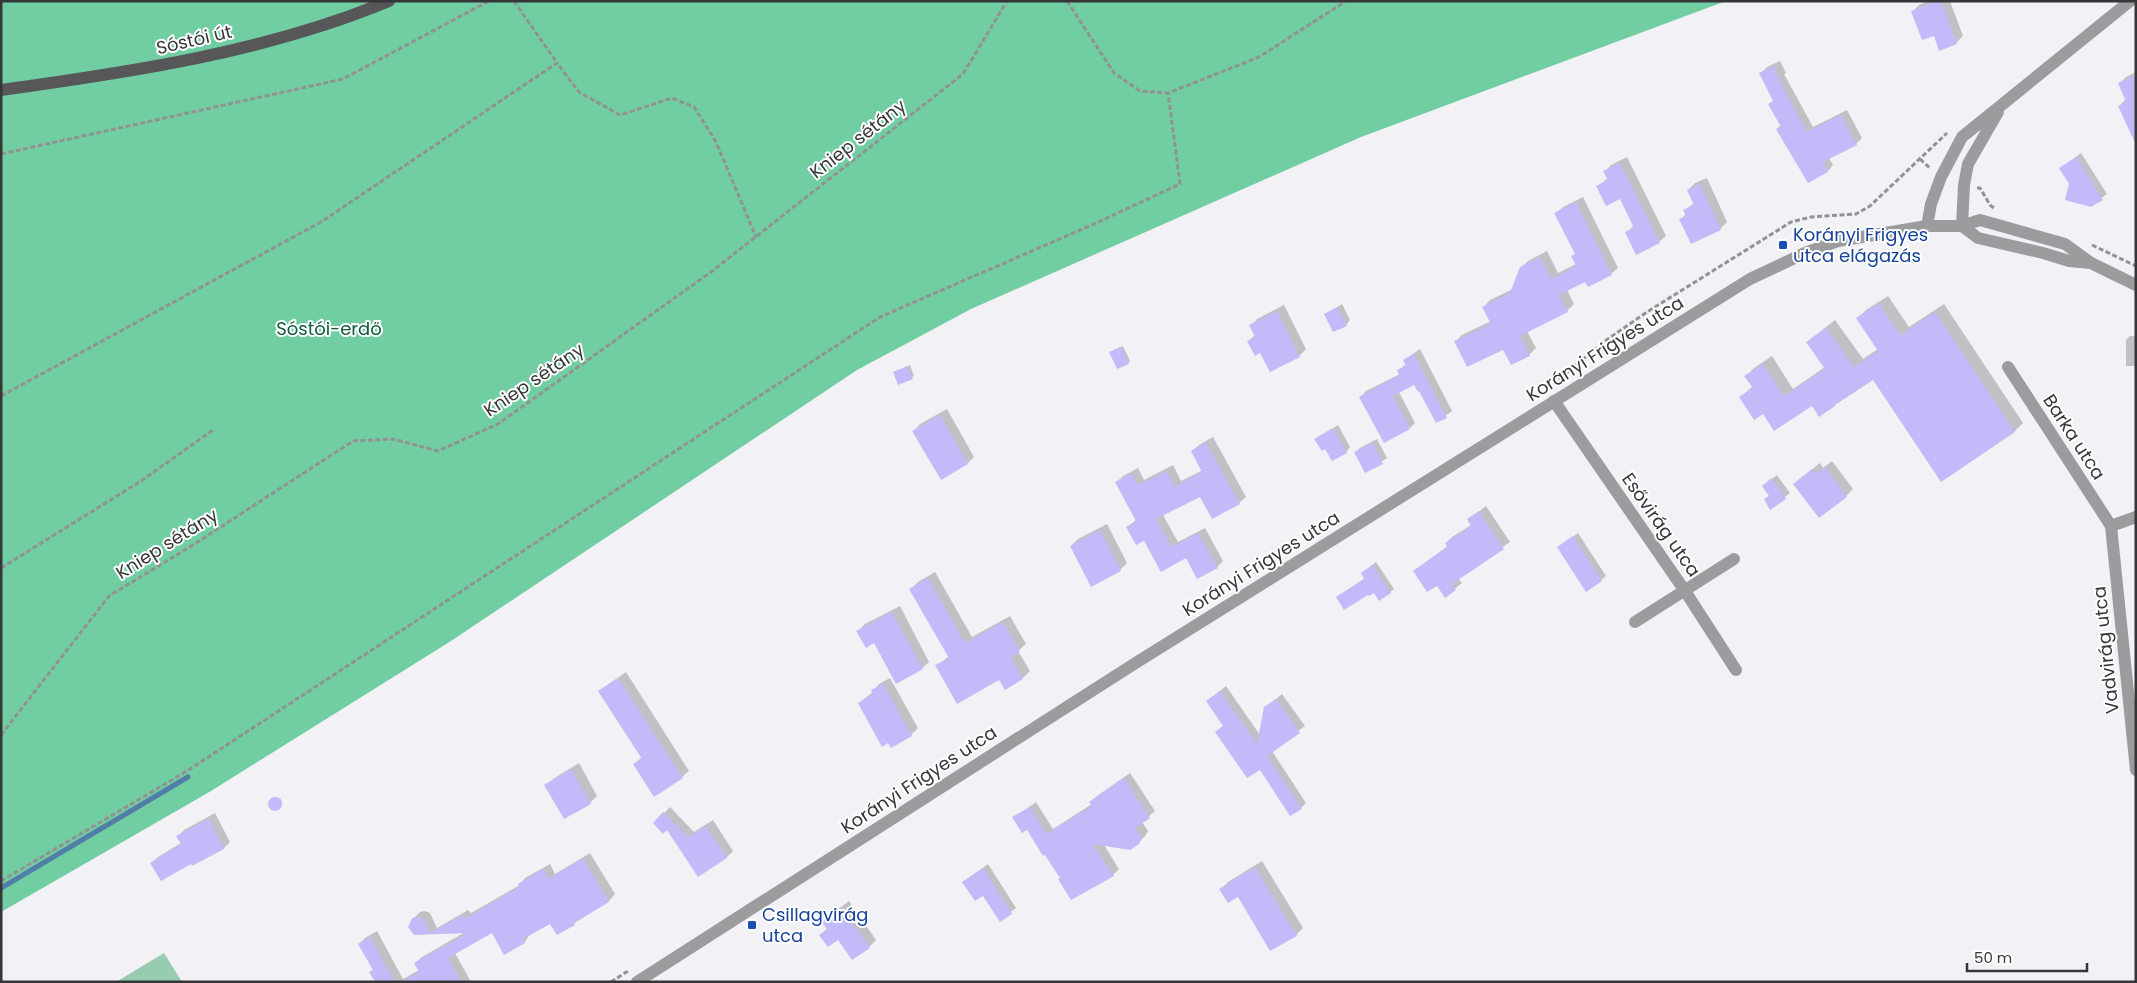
<svg xmlns="http://www.w3.org/2000/svg" width="2137" height="983" viewBox="0 0 2137 983" font-family="Poppins,sans-serif">
<style>
.green{fill:#98ccb1}
.forest{fill:#70cea2}
.shadow{fill:#0003}
.lines{fill:none;stroke-linecap:round;stroke-linejoin:round}
.stream{stroke:#527da7;stroke-width:5}
.building{fill:#c3baf9}
.path{stroke:#929194;stroke-width:3;stroke-dasharray:5 2.5;stroke-linecap:butt}
.minor{stroke:#9c9c9e;stroke-width:12}
.major{stroke:#575759;stroke-width:12}
.transit-dot{fill:#1a4fb4;stroke:#fff;stroke-width:2}
.labels{text-anchor:middle;stroke-width:4;stroke-linejoin:round;paint-order:stroke}
.street-label{font-size:18px;fill:#363638;stroke:#fff}
.transit-label{font-size:18px;fill:#164399;stroke:#fff;text-anchor:start}
.park-label{font-size:18px;fill:#10593d;stroke:#fff}
</style>
<rect width="100%" height="100%" fill="#f2f1f5"/>
<!-- green -->
<path class="green" d="M 164,953 L 182,982 L 116,982 Z"/>
<!-- forest -->
<path class="forest" d="M 1,1 L 1726,1 L 1361,137 L 971,309 L 857,370 L 451,641 L 211,791 L 1,912 Z"/>
<!-- shadow -->
<g class="shadow">
<path d="M 1928,1 L 1950,1 L 1963,36 L 1956,43 L 1934,34 L 1912,12 L 1919,5 Z"/>
<path d="M 1780,61 L 1786,73 L 1784,74 L 1813,127 L 1847,110 L 1862,138 L 1856,144 L 1829,158 L 1833,165 L 1828,171 L 1808,181 L 1777,129 L 1781,125 L 1774,100 L 1761,73 L 1767,67 Z"/>
<path d="M 2136,72 L 2136,142 L 2119,106 L 2126,99 L 2119,84 L 2126,77 Z"/>
<path d="M 2081,153 L 2107,194 L 2091,206 L 2071,184 L 2061,168 Z"/>
<path d="M 1627,157 L 1666,236 L 1659,242 L 1627,233 L 1634,225 L 1620,197 L 1598,186 L 1608,178 L 1605,172 L 1611,165 Z"/>
<path d="M 1707,178 L 1727,222 L 1720,229 L 1681,219 L 1686,214 L 1684,211 L 1694,203 L 1688,190 L 1695,183 Z"/>
<path d="M 1583,197 L 1618,268 L 1611,274 L 1586,280 L 1567,290 L 1574,304 L 1567,311 L 1527,331 L 1536,348 L 1529,355 L 1504,348 L 1455,342 L 1462,335 L 1491,321 L 1484,307 L 1490,300 L 1513,289 L 1521,268 L 1528,261 L 1547,251 L 1558,273 L 1576,264 L 1576,253 L 1556,213 L 1563,207 Z"/>
<path d="M 1888,296 L 1909,327 L 1944,304 L 2023,423 L 2015,431 L 1941,480 L 1874,379 L 1820,415 L 1813,405 L 1764,412 L 1740,398 L 1753,386 L 1746,376 L 1754,368 L 1772,356 L 1793,389 L 1825,367 L 1807,342 L 1835,320 L 1863,359 L 1878,349 L 1858,318 L 1866,310 Z"/>
<path d="M 1342,304 L 1350,320 L 1346,325 L 1325,315 Z"/>
<path d="M 1284,305 L 1306,349 L 1299,356 L 1261,352 L 1248,342 L 1255,335 L 1251,326 L 1257,319 Z"/>
<path d="M 2130,336 L 2136,336 L 2136,366 L 2126,366 L 2126,340 Z"/>
<path d="M 1123,346 L 1130,361 L 1128,363 L 1113,350 Z"/>
<path d="M 1420,349 L 1452,411 L 1437,422 L 1415,383 L 1399,392 L 1415,423 L 1410,428 L 1361,397 L 1366,391 L 1400,374 L 1398,371 L 1406,364 L 1404,360 Z"/>
<path d="M 910,365 L 914,376 L 899,383 L 894,372 Z"/>
<path d="M 947,409 L 974,457 L 968,463 L 914,431 L 920,424 Z"/>
<path d="M 1338,425 L 1350,447 L 1346,452 L 1326,447 L 1316,439 Z"/>
<path d="M 1213,437 L 1246,497 L 1239,503 L 1200,495 L 1163,515 L 1178,542 L 1205,528 L 1223,561 L 1217,567 L 1144,539 L 1128,527 L 1137,519 L 1117,482 L 1123,476 L 1138,468 L 1144,480 L 1173,465 L 1181,481 L 1203,470 L 1192,451 L 1199,445 Z"/>
<path d="M 1377,439 L 1387,458 L 1365,472 L 1356,452 L 1360,448 Z"/>
<path d="M 1832,461 L 1853,489 L 1846,496 L 1794,484 L 1820,463 L 1823,468 Z"/>
<path d="M 1777,475 L 1790,493 L 1771,508 L 1765,499 L 1770,495 L 1763,486 Z"/>
<path d="M 1486,506 L 1510,542 L 1458,578 L 1462,583 L 1445,596 L 1437,584 L 1414,571 L 1448,546 L 1446,543 L 1452,537 L 1471,525 L 1468,520 Z"/>
<path d="M 1107,524 L 1127,563 L 1120,570 L 1091,585 L 1071,546 L 1078,539 Z"/>
<path d="M 1578,533 L 1606,576 L 1601,580 L 1559,547 Z"/>
<path d="M 1376,562 L 1394,589 L 1390,592 L 1374,591 L 1337,597 L 1365,578 L 1362,573 Z"/>
<path d="M 935,572 L 972,637 L 1010,616 L 1026,644 L 1018,651 L 1030,671 L 1023,678 L 1005,688 L 1000,678 L 937,666 L 949,656 L 911,589 L 918,582 Z"/>
<path d="M 900,606 L 929,662 L 922,668 L 858,631 L 865,624 Z"/>
<path d="M 626,672 L 689,771 L 682,777 L 634,764 L 642,757 L 599,691 Z"/>
<path d="M 890,678 L 918,728 L 911,735 L 859,703 L 873,692 L 879,684 Z"/>
<path d="M 1226,686 L 1260,735 L 1265,708 L 1282,694 L 1305,726 L 1272,751 L 1306,803 L 1301,808 L 1260,768 L 1217,732 L 1224,725 L 1207,701 Z"/>
<path d="M 579,763 L 597,796 L 590,803 L 564,818 L 546,786 L 553,779 Z"/>
<path d="M 1130,773 L 1155,811 L 1142,822 L 1148,831 L 1145,836 L 1138,843 L 1104,845 L 1119,869 L 1113,875 L 1061,878 L 1027,829 L 1014,818 L 1036,802 L 1053,829 L 1092,804 L 1090,802 L 1097,796 Z"/>
<circle cx="276" cy="803" r="6"/>
<path d="M 670,807 L 694,832 L 713,820 L 733,851 L 726,858 L 655,823 Z"/>
<path d="M 215,813 L 230,842 L 224,848 L 192,864 L 191,862 L 152,863 L 158,857 L 181,843 L 178,836 L 184,830 Z"/>
<path d="M 590,853 L 615,894 L 609,901 L 557,934 L 551,923 L 530,934 L 525,942 L 505,953 L 492,931 L 455,953 L 470,980 L 467,982 L 377,982 L 374,969 L 359,944 L 365,938 L 377,931 L 403,979 L 419,970 L 415,963 L 422,957 L 467,931 L 414,934 L 413,919 L 420,912 L 425,911 L 430,913 L 437,928 L 468,910 L 471,913 L 520,885 L 525,878 L 550,864 L 555,874 Z"/>
<path d="M 1262,861 L 1303,928 L 1296,935 L 1238,895 L 1221,889 L 1228,882 Z"/>
<path d="M 988,864 L 1016,908 L 1000,920 L 983,894 L 963,882 Z"/>
<path d="M 849,901 L 876,940 L 869,947 L 821,935 L 828,928 L 823,921 Z"/>
</g>
<g class="lines">
<!-- stream -->
<path class="stream" d="M 1,888 L 188,777"/>
</g>
<!-- building -->
<g class="building">
<path d="M 1937,1 L 1941,1 L 1957,44 L 1939,51 L 1934,36 L 1922,40 L 1911,11 Z"/>
<path d="M 1774,66 L 1780,80 L 1779,80 L 1807,132 L 1841,115 L 1857,145 L 1823,162 L 1828,172 L 1808,183 L 1776,129 L 1781,127 L 1768,104 L 1773,101 L 1759,73 Z"/>
<path d="M 2136,75 L 2136,145 L 2118,106 L 2126,102 L 2118,83 Z"/>
<path d="M 2076,157 L 2103,200 L 2091,207 L 2065,200 L 2069,184 L 2059,168 Z"/>
<path d="M 1620,163 L 1660,243 L 1636,255 L 1625,232 L 1634,228 L 1620,199 L 1606,206 L 1596,186 L 1608,180 L 1603,171 Z"/>
<path d="M 1700,184 L 1721,230 L 1691,244 L 1679,219 L 1686,216 L 1683,210 L 1694,205 L 1687,190 Z"/>
<path d="M 1576,202 L 1612,275 L 1588,287 L 1585,282 L 1559,295 L 1568,312 L 1520,336 L 1530,356 L 1511,365 L 1503,350 L 1467,367 L 1454,341 L 1491,324 L 1482,307 L 1510,293 L 1520,267 L 1540,257 L 1551,279 L 1576,266 L 1571,256 L 1575,254 L 1554,213 Z"/>
<path d="M 1879,303 L 1900,335 L 1935,312 L 2015,432 L 1941,482 L 1873,380 L 1834,405 L 1835,406 L 1819,417 L 1812,406 L 1774,431 L 1763,414 L 1754,420 L 1739,397 L 1753,388 L 1744,376 L 1763,364 L 1784,396 L 1825,369 L 1806,342 L 1826,328 L 1854,367 L 1878,351 L 1856,318 Z"/>
<path d="M 1337,307 L 1347,326 L 1333,332 L 1324,314 Z"/>
<path d="M 1277,311 L 1300,357 L 1270,372 L 1260,353 L 1255,356 L 1247,341 L 1255,337 L 1249,325 Z"/>
<path d="M 1121,347 L 1129,364 L 1117,369 L 1109,352 Z"/>
<path d="M 1414,354 L 1447,418 L 1436,423 L 1419,391 L 1418,392 L 1414,385 L 1393,396 L 1410,429 L 1384,443 L 1359,397 L 1399,375 L 1397,370 L 1406,366 L 1403,360 Z"/>
<path d="M 908,366 L 913,379 L 898,385 L 893,372 Z"/>
<path d="M 940,415 L 968,464 L 941,480 L 912,431 Z"/>
<path d="M 1333,428 L 1347,453 L 1332,461 L 1325,449 L 1322,451 L 1314,439 Z"/>
<path d="M 1206,442 L 1240,504 L 1212,519 L 1200,497 L 1156,519 L 1172,547 L 1198,533 L 1218,568 L 1197,579 L 1186,558 L 1161,572 L 1144,541 L 1136,545 L 1126,527 L 1136,521 L 1115,482 L 1131,473 L 1138,485 L 1166,471 L 1175,487 L 1202,472 L 1191,451 Z"/>
<path d="M 1373,443 L 1383,464 L 1365,473 L 1354,452 Z"/>
<path d="M 1825,467 L 1847,497 L 1819,518 L 1793,484 L 1812,469 L 1816,474 Z"/>
<path d="M 1772,478 L 1786,499 L 1770,510 L 1764,499 L 1769,496 L 1762,486 Z"/>
<path d="M 1479,511 L 1504,549 L 1452,584 L 1456,590 L 1445,598 L 1437,586 L 1427,592 L 1413,571 L 1447,547 L 1445,543 L 1471,526 L 1467,519 Z"/>
<path d="M 1100,530 L 1121,571 L 1091,587 L 1070,546 Z"/>
<path d="M 1573,536 L 1602,581 L 1586,592 L 1557,547 Z"/>
<path d="M 1372,565 L 1391,593 L 1379,601 L 1374,593 L 1369,596 L 1368,595 L 1344,610 L 1336,597 L 1364,579 L 1361,573 Z"/>
<path d="M 928,578 L 965,643 L 1003,622 L 1020,652 L 1011,657 L 1023,679 L 1005,690 L 999,680 L 957,704 L 935,665 L 949,658 L 909,589 Z"/>
<path d="M 892,612 L 923,669 L 896,684 L 874,643 L 866,648 L 856,631 Z"/>
<path d="M 618,678 L 683,778 L 654,797 L 633,764 L 642,759 L 598,691 Z"/>
<path d="M 883,684 L 912,736 L 891,748 L 888,743 L 882,747 L 858,703 L 873,694 L 871,690 Z"/>
<path d="M 1220,691 L 1257,744 L 1264,707 L 1276,699 L 1300,733 L 1267,756 L 1302,809 L 1290,816 L 1260,770 L 1247,778 L 1215,732 L 1223,726 L 1206,701 Z"/>
<path d="M 571,769 L 591,804 L 564,819 L 544,785 Z"/>
<path d="M 1124,778 L 1150,818 L 1135,828 L 1142,838 L 1139,844 L 1130,850 L 1093,844 L 1114,876 L 1071,900 L 1058,879 L 1060,878 L 1045,855 L 1043,856 L 1027,830 L 1022,833 L 1012,817 L 1030,807 L 1046,834 L 1092,806 L 1089,802 Z"/>
<circle cx="275" cy="804" r="7"/>
<path d="M 663,812 L 688,837 L 706,826 L 727,858 L 698,877 L 667,830 L 663,834 L 653,823 Z"/>
<path d="M 209,819 L 224,849 L 192,866 L 191,864 L 161,881 L 150,863 L 181,844 L 176,836 Z"/>
<path d="M 583,858 L 609,902 L 574,923 L 575,925 L 557,935 L 550,924 L 523,939 L 525,943 L 504,955 L 492,933 L 448,958 L 461,982 L 401,982 L 419,972 L 414,963 L 468,933 L 414,935 L 408,927 L 412,918 L 418,917 L 424,919 L 430,933 L 462,915 L 464,919 L 519,887 L 518,884 L 543,869 L 549,879 Z"/>
<path d="M 1255,867 L 1297,936 L 1270,951 L 1238,897 L 1228,903 L 1219,889 Z"/>
<path d="M 983,868 L 1012,914 L 1000,922 L 983,896 L 975,901 L 962,882 Z"/>
<path d="M 841,907 L 870,948 L 852,960 L 838,940 L 828,947 L 819,935 L 827,929 L 821,921 Z"/>
<path d="M 370,937 L 380,954 L 379,955 L 395,982 L 375,982 L 369,972 L 373,970 L 358,944 Z"/>
</g>
<g class="lines">
<!-- path -->
<g class="path">
<path d="M 514,1 L 557,63"/>
<path d="M 1067,1 L 1114,73 L 1140,91 L 1168,93 L 1259,57 L 1346,1"/>
<path d="M 1,154 L 343,79 L 489,1"/>
<path d="M 1920,159 L 1931,169"/>
<path d="M 1977,188 L 1980,188 L 1990,205 L 1995,209"/>
<path d="M 2092,245 L 2136,266"/>
<path d="M 1553,384 L 1605,341 L 1647,312 L 1791,222 L 1811,217 L 1856,214 L 1870,206 L 1947,133"/>
<path d="M 1,396 L 321,222 L 557,63 L 579,92 L 620,115 L 672,98 L 694,107 L 716,142 L 756,237"/>
<path d="M 1,568 L 141,481 L 213,430"/>
<path d="M 1,735 L 109,596 L 193,545 L 353,441 L 393,439 L 438,451 L 498,424 L 711,272 L 963,74 L 1007,1"/>
<path d="M 1,881 L 187,771 L 880,317 L 1094,224 L 1180,184 L 1168,93"/>
<path d="M 611,982 L 628,971"/>
</g>
<!-- minor -->
<g class="minor">
<path d="M 1927,226 L 1931,204 L 1941,177 L 1962,137 L 2130,1"/>
<path d="M 1962,226 L 1978,238 L 2043,253 L 2069,261 L 2091,263 L 2136,285"/>
<path d="M 1962,226 L 1964,185 L 1968,164 L 1998,112"/>
<path d="M 2008,367 L 2111,526 L 2136,770"/>
<path d="M 1554,401 L 1685,591 L 1736,670"/>
<path d="M 2111,526 L 2136,517"/>
<path d="M 1635,622 L 1734,559"/>
<path d="M 637,982 L 1134,664 L 1750,279 L 1805,253 L 1838,241 L 1927,226 L 1962,226 L 1980,220 L 2065,244 L 2091,263"/>
</g>
<!-- major -->
<path class="major" d="M 1,90 C 132,72 266,52 389,1"/>
</g>
<!-- markers -->
<g class="transit-dot">
<rect x="1778" y="240" width="10" height="10" rx="2.5"/>
<rect x="747" y="920" width="10" height="10" rx="2.5"/>
</g>
<g class="labels">
<!-- street labels -->
<g class="street-label">
<text transform="translate(194 40) rotate(-13)" y="6">Sóstói út</text>
<text transform="translate(858 139) rotate(-38)" y="6">Kniep sétány</text>
<text transform="translate(1605 349) rotate(-32)" y="6">Korányi Frigyes utca</text>
<text transform="translate(534 380) rotate(-34)" y="6">Kniep sétány</text>
<text transform="translate(2074 437) rotate(57)" y="6">Barka utca</text>
<text transform="translate(1661 525) rotate(55)" y="6">Esővirág utca</text>
<text transform="translate(167 544) rotate(-32)" y="6">Kniep sétány</text>
<text transform="translate(1261 564) rotate(-32)" y="6">Korányi Frigyes utca</text>
<text transform="translate(2106 650) rotate(-96)" y="6">Vadvirág utca</text>
<text transform="translate(919 780) rotate(-33)" y="6">Korányi Frigyes utca</text>
</g>
<!-- transit labels -->
<g class="transit-label">
<text x="1793" y="241">Korányi Frigyes<tspan x="1793" dy="21">utca elágazás</tspan></text>
<text x="762" y="921">Csillagvirág<tspan x="762" dy="21">utca</tspan></text>
</g>
<!-- park labels -->
<g class="park-label">
<text x="329" y="335">Sóstói-erdő</text>
</g>
</g>
<!-- border -->
<rect width="2137" height="983" fill="none" stroke="#363638" stroke-width="5"/>
<!-- scale -->
<path d="M1967 963v8h120v-8" fill="none" stroke="#363638" stroke-width="2.5"/>
<text x="1974" y="963" font-size="15" fill="#363638" stroke="#ffffff" stroke-width="4" paint-order="stroke">50 m</text>
</svg>
